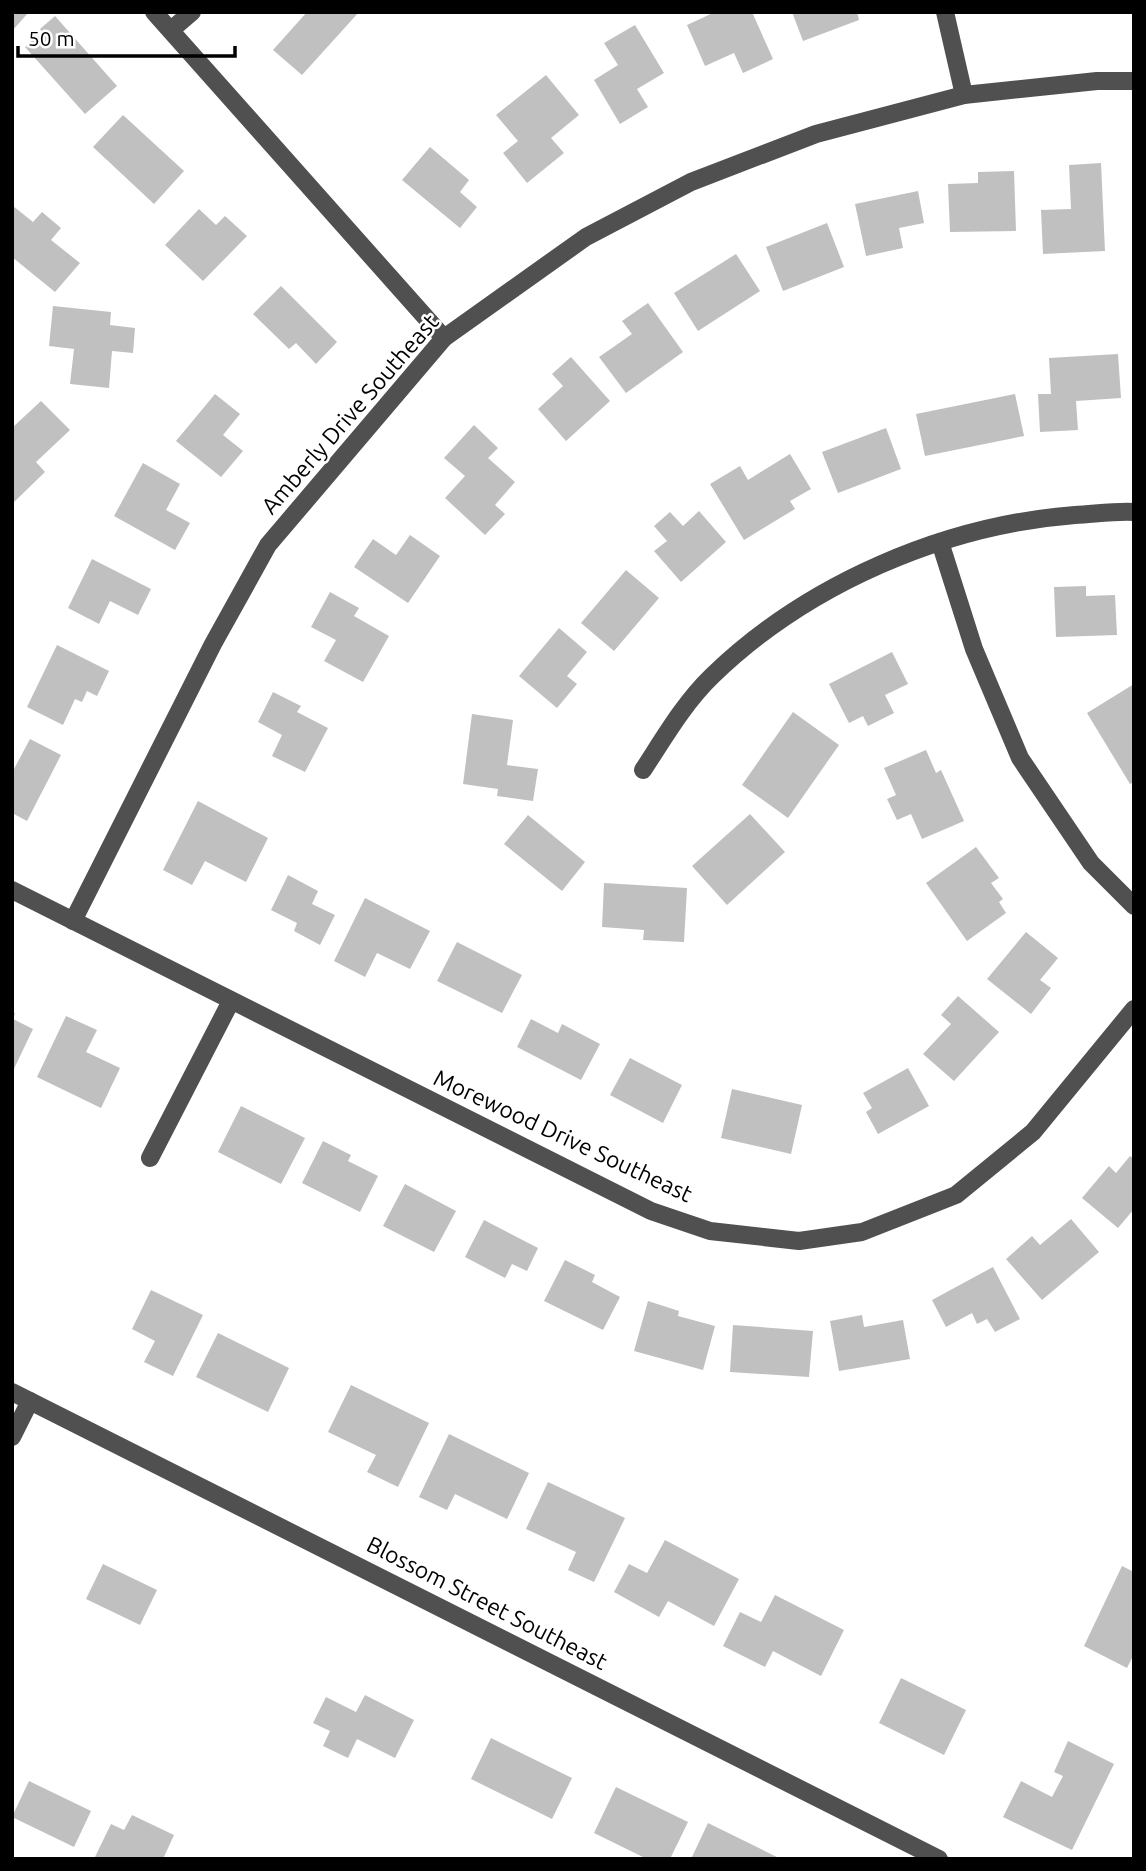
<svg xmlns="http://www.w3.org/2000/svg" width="1146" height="1871" viewBox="0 0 1146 1871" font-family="Ubuntu,sans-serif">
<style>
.building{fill:#c0c0c0}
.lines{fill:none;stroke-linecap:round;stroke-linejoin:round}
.minor{stroke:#505050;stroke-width:18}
.labels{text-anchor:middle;stroke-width:5;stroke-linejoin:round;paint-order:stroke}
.street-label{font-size:23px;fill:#000;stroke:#fff}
</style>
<rect width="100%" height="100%" fill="#fff"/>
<!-- building -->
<g class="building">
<path d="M 12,12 L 29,12 L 12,31 Z"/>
<path d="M 307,12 L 359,12 L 302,75 L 273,50 Z"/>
<path d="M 715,12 L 752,12 L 773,59 L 743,73 L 734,53 L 705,66 L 687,25 Z"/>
<path d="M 792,12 L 857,12 L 859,20 L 803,41 Z"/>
<path d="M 55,16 L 117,86 L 85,114 L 25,47 L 42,32 L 40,29 Z"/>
<path d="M 635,25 L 664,73 L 637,89 L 648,107 L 620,124 L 594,80 L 618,65 L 604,43 Z"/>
<path d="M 546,75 L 579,115 L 551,138 L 564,153 L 527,183 L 503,153 L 518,141 L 496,115 Z"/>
<path d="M 123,115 L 184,171 L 154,204 L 93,147 Z"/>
<path d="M 430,147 L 469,180 L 460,192 L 477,207 L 460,228 L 402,180 Z"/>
<path d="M 1101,163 L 1105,251 L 1043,254 L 1041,210 L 1071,209 L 1069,165 Z"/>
<path d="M 1014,171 L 1016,231 L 950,232 L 948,184 L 978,183 L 978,172 Z"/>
<path d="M 918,191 L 924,223 L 899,228 L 903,248 L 866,256 L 855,204 Z"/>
<path d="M 13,206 L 33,222 L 42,212 L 61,228 L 51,240 L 80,263 L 55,292 L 12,257 Z"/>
<path d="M 199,209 L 216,225 L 225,216 L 247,236 L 203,281 L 165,245 Z"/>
<path d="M 827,223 L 844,267 L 783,291 L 766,247 Z"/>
<path d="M 736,254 L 760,291 L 698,331 L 674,293 Z"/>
<path d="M 281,286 L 337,342 L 316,364 L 296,343 L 289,349 L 253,314 Z"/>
<path d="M 648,303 L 683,352 L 626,393 L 599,357 L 632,334 L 622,321 Z"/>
<path d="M 53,306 L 111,312 L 110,325 L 135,328 L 133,353 L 112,351 L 109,388 L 70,384 L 74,349 L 49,346 Z"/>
<path d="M 1118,354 L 1121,398 L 1076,401 L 1078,430 L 1040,432 L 1038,394 L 1051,394 L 1049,358 Z"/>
<path d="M 571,357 L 610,401 L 566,441 L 538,409 L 563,386 L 552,374 Z"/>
<path d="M 215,394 L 240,414 L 223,435 L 243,451 L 221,477 L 176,441 Z"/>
<path d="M 1015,394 L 1024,436 L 925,456 L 916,414 Z"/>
<path d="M 41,401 L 70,430 L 36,462 L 45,472 L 12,504 L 12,428 Z"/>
<path d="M 474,425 L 498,448 L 488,458 L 515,482 L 495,505 L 505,514 L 485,535 L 445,498 L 465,476 L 444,458 Z"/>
<path d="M 886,428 L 901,469 L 838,493 L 822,452 Z"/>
<path d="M 790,454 L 811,489 L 790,501 L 795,509 L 744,540 L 710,484 L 740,466 L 748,480 Z"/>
<path d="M 143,463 L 180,484 L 166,510 L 190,523 L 175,550 L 114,516 Z"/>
<path d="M 699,511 L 726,542 L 681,582 L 654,551 L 667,541 L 654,526 L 670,512 L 683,526 Z"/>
<path d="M 410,535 L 440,556 L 408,603 L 354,567 L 373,539 L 396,555 Z"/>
<path d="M 92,559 L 151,589 L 138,615 L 110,601 L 99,624 L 68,608 Z"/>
<path d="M 626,570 L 659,598 L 614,651 L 581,623 Z"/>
<path d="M 1086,586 L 1086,596 L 1115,595 L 1117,635 L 1056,637 L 1054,587 Z"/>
<path d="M 330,592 L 359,608 L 354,616 L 389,636 L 363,682 L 324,661 L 336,640 L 311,627 Z"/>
<path d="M 559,628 L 587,652 L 567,676 L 577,684 L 557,708 L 519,676 Z"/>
<path d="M 57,645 L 109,671 L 97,696 L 87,691 L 82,702 L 75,699 L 63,725 L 27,707 Z"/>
<path d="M 892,652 L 908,684 L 885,695 L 894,713 L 868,726 L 863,716 L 849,723 L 829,684 Z"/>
<path d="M 1134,684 L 1134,782 L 1130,784 L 1087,713 Z"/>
<path d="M 273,692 L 301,706 L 297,712 L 328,728 L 305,772 L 272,756 L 282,735 L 258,722 Z"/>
<path d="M 793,712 L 839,745 L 788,818 L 742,785 Z"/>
<path d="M 472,714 L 513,720 L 507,765 L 538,769 L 533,801 L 497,796 L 498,789 L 463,784 Z"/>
<path d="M 30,739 L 61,755 L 27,821 L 12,813 L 12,768 L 14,769 Z"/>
<path d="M 926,750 L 936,773 L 941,770 L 964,821 L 922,839 L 911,814 L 897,820 L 887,799 L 896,795 L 884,768 Z"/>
<path d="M 198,801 L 268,838 L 246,882 L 205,861 L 192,885 L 163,870 Z"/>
<path d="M 750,814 L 785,852 L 727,905 L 692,866 Z"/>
<path d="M 528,815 L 585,862 L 562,891 L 504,844 Z"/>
<path d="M 976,847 L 999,878 L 991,883 L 1003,899 L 999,902 L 1006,913 L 967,941 L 926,883 Z"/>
<path d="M 288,875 L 318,891 L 312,904 L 335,915 L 320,945 L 294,931 L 297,923 L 271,910 Z"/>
<path d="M 604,883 L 687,888 L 684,942 L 643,940 L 644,930 L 602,927 Z"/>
<path d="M 365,898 L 430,931 L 410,969 L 377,953 L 365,977 L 334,961 Z"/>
<path d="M 1026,932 L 1058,958 L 1040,980 L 1051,988 L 1031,1014 L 987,979 Z"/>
<path d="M 457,942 L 522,975 L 502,1013 L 437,981 Z"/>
<path d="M 958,996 L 999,1032 L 954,1081 L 923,1054 L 951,1024 L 941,1015 Z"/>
<path d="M 12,1012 L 15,1013 L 13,1019 L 33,1029 L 12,1073 Z"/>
<path d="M 66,1016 L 97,1030 L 86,1052 L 120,1068 L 101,1108 L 37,1077 Z"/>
<path d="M 531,1019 L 558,1033 L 562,1024 L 600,1044 L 581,1080 L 517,1047 Z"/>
<path d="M 630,1058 L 682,1085 L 663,1123 L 610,1095 Z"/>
<path d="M 908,1068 L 929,1106 L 878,1134 L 866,1112 L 872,1108 L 863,1093 Z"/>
<path d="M 732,1089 L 802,1105 L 791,1154 L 721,1138 Z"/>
<path d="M 241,1106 L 305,1138 L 281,1184 L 218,1152 Z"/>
<path d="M 323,1141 L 351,1155 L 348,1161 L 378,1176 L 360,1212 L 302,1183 Z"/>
<path d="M 1130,1156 L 1134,1159 L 1134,1209 L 1118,1228 L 1082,1198 L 1109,1166 L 1116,1173 Z"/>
<path d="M 405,1184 L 456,1211 L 434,1252 L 383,1226 Z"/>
<path d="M 1071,1219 L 1099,1252 L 1042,1300 L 1006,1259 L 1032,1236 L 1040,1245 Z"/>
<path d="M 484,1220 L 538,1248 L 527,1271 L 512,1264 L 505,1278 L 465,1257 Z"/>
<path d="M 565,1260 L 595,1275 L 592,1282 L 620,1297 L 603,1330 L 544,1301 Z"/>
<path d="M 993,1267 L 1020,1319 L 995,1332 L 987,1319 L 977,1324 L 972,1313 L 946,1327 L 932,1300 Z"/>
<path d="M 151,1290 L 203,1315 L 173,1376 L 144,1362 L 155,1341 L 132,1329 Z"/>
<path d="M 648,1301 L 679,1311 L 678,1316 L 715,1326 L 703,1370 L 634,1351 Z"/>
<path d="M 862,1315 L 864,1327 L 903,1320 L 910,1359 L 839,1371 L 830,1321 Z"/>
<path d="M 733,1325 L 813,1331 L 809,1377 L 730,1372 Z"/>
<path d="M 218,1333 L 289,1368 L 268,1412 L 196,1377 Z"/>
<path d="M 351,1385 L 429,1423 L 398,1487 L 367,1472 L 376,1455 L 328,1432 Z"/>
<path d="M 449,1434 L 529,1473 L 507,1519 L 455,1494 L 447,1510 L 419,1497 Z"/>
<path d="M 548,1482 L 625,1518 L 594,1582 L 568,1570 L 576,1552 L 526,1529 Z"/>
<path d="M 665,1540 L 739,1579 L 714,1626 L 668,1601 L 659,1617 L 614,1592 L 629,1564 L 647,1573 Z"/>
<path d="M 103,1564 L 157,1590 L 140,1625 L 86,1599 Z"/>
<path d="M 1122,1566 L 1134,1572 L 1134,1654 L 1127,1668 L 1084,1646 Z"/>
<path d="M 775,1595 L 844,1630 L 821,1676 L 773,1651 L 765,1667 L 723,1646 L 740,1612 L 761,1622 Z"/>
<path d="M 901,1678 L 966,1710 L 944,1755 L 879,1723 Z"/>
<path d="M 365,1695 L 414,1720 L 395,1758 L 357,1739 L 348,1758 L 323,1746 L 330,1731 L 313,1723 L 326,1697 L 356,1712 Z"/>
<path d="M 491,1738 L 572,1778 L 552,1819 L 471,1779 Z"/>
<path d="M 1068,1741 L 1114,1764 L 1072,1850 L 1003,1817 L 1021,1781 L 1052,1797 L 1063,1776 L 1054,1772 Z"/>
<path d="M 29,1781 L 91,1811 L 74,1847 L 12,1817 Z"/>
<path d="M 616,1787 L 688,1822 L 670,1859 L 647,1859 L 594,1833 Z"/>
<path d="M 132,1815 L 174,1835 L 163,1859 L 94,1859 L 111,1824 L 124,1830 Z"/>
<path d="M 708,1823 L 781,1859 L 691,1859 Z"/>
</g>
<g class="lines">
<!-- minor -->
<g class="minor">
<path d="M 154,12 L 444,338"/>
<path d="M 945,12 L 964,95"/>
<path d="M 171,30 L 192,12"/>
<path d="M 940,542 L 974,649 L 1020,758 L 1091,863 L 1134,906"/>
<path d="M 643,770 C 664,738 684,703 712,676 C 807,584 944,525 1075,515 C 1095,514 1114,511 1134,512"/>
<path d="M 12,890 L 651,1211 L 710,1231 L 799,1241 L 862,1232 L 956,1195 L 1033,1132 L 1134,1009"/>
<path d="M 73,921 L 213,644 L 268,545 L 444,338 L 586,237 L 691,182 L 816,134 L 964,95 L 1097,81 L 1134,81"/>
<path d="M 150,1158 L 231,1001"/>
<path d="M 12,1392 L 939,1859"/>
<path d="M 12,1437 L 30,1401"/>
</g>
</g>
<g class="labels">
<!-- street labels -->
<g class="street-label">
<text transform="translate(350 414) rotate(-49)" y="8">Amberly Drive Southeast</text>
<text transform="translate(563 1136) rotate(25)" y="8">Morewood Drive Southeast</text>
<text transform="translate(487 1603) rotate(27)" y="8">Blossom Street Southeast</text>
</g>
</g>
<!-- border -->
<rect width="1146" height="1871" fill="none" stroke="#000000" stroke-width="28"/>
<!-- scale -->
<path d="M18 46v10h217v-10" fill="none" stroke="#000000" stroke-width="3.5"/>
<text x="28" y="46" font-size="21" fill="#000000" stroke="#ffffff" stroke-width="5" paint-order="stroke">50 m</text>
</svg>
